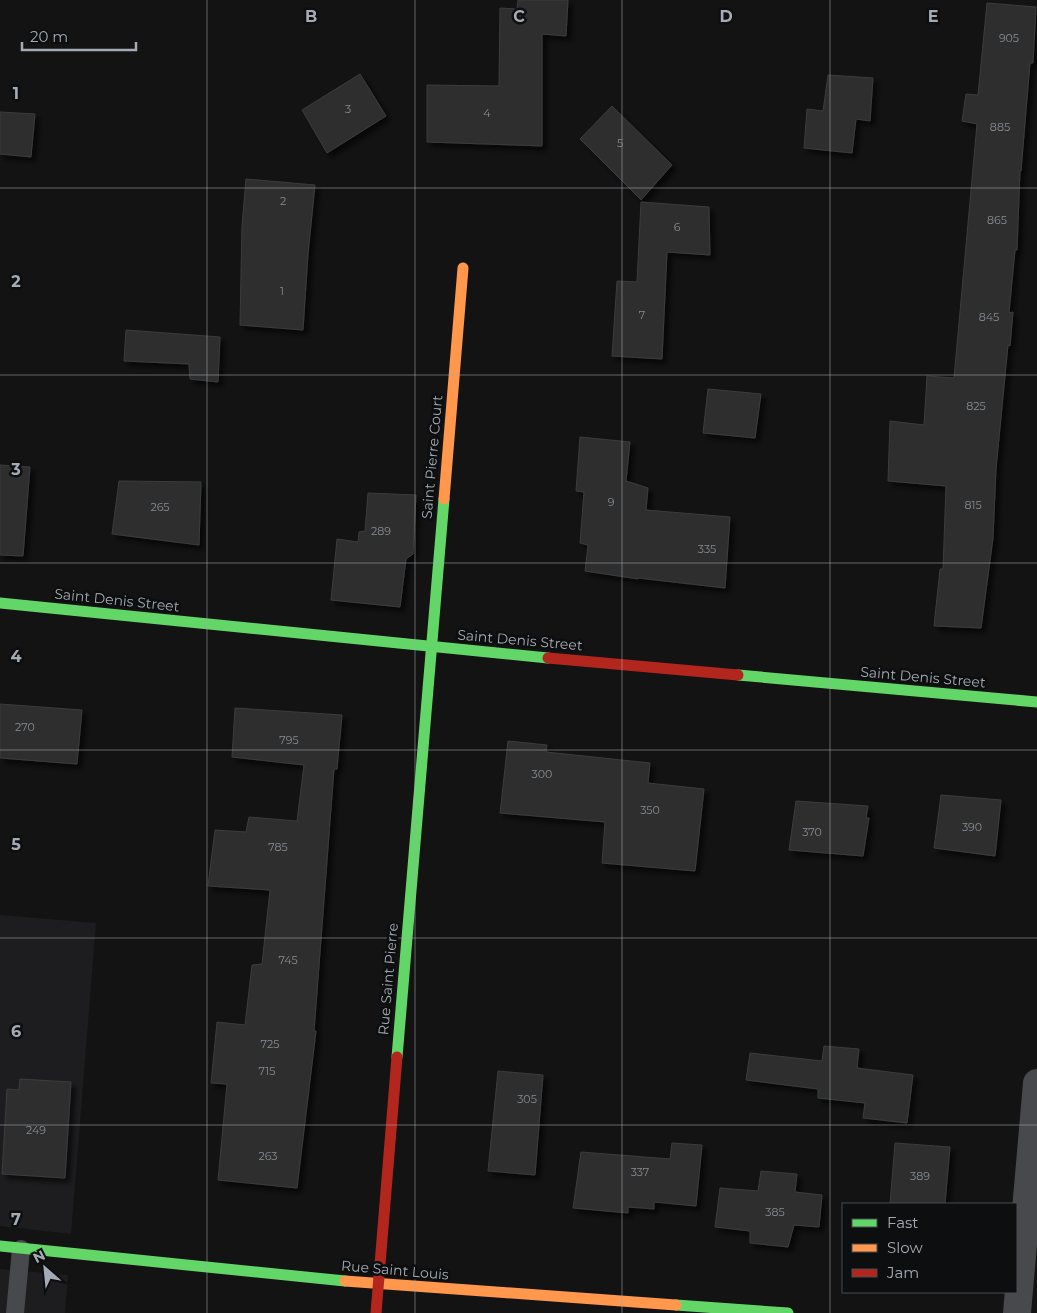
<svg xmlns="http://www.w3.org/2000/svg" width="1037" height="1313" viewBox="0 0 1037 1313" font-family="Montserrat,sans-serif">
<style>
.built{fill:#1d1d1f}
.building{fill:#2d2e2e;stroke:#3b3d3f;filter:url(#shadow)}
.lines{fill:none;stroke-linecap:round;stroke-linejoin:round}
.lane{stroke:#47494c;stroke-width:18}
.street{stroke:#47494c;stroke-width:28}
.fast{stroke:#63d668;stroke-width:11}
.slow{stroke:#ff974d;stroke-width:11}
.jam{stroke:#b3261e;stroke-width:11}
.grid{fill:none;stroke:#a4abb4;stroke-width:1;stroke-opacity:0.55}
.labels{text-anchor:middle;stroke-width:5;stroke-linejoin:round;paint-order:stroke}
.number-label{font-size:11px;fill:#868c92}
.street-label{font-size:14px;fill:#a4abb4;stroke:#0d0e0f}
.grid-label{font-size:16px;text-anchor:middle;font-weight:bold;fill:#a4abb4;stroke:#0d0e0f;stroke-width:5;stroke-linejoin:round;paint-order:stroke}
</style>
<defs>
<filter id="shadow"><feDropShadow dx="4.5" dy="4.5" stdDeviation="2.5" flood-color="#0009"/></filter>
</defs>
<rect width="100%" height="100%" fill="#131313"/>
<!-- built -->
<g class="built">
<path d="M 0,915 L 96,923 L 71,1234 L 0,1226 Z"/>
<path d="M 0,1269 L 68,1275 L 65,1313 L 0,1313 Z"/>
</g>
<!-- building -->
<g class="building">
<path d="M 518,0 L 568,0 L 566,36 L 542,34 L 542,146 L 427,142 L 427,85 L 499,86 L 500,8 L 517,9 Z"/>
<path d="M 987,3 L 1036,7 L 1033,63 L 1030,63 L 1021,171 L 1020,171 L 1017,250 L 1015,250 L 1009,313 L 1013,312 L 1010,346 L 1008,345 L 996,469 L 993,538 L 981,628 L 934,626 L 940,569 L 943,569 L 946,486 L 888,481 L 890,421 L 924,425 L 927,376 L 954,378 L 977,124 L 962,121 L 966,94 L 978,95 Z"/>
<path d="M 360,74 L 386,116 L 327,153 L 302,110 Z"/>
<path d="M 828,75 L 873,78 L 870,121 L 856,119 L 852,153 L 804,148 L 807,109 L 823,111 Z"/>
<path d="M 612,106 L 672,165 L 641,200 L 580,139 Z"/>
<path d="M 0,112 L 35,114 L 31,157 L 0,154 Z"/>
<path d="M 246,179 L 315,185 L 308,254 L 303,330 L 240,325 L 242,226 Z"/>
<path d="M 641,202 L 709,207 L 710,255 L 667,252 L 662,359 L 612,356 L 617,281 L 637,282 Z"/>
<path d="M 126,330 L 220,337 L 218,382 L 190,379 L 189,364 L 124,361 Z"/>
<path d="M 708,389 L 761,394 L 755,438 L 703,433 Z"/>
<path d="M 580,437 L 630,442 L 626,481 L 648,488 L 646,510 L 730,517 L 725,588 L 638,578 L 638,579 L 585,571 L 588,545 L 580,543 L 584,492 L 576,491 Z"/>
<path d="M 0,465 L 30,467 L 23,556 L 0,555 Z"/>
<path d="M 119,481 L 201,482 L 199,545 L 112,534 Z"/>
<path d="M 368,493 L 416,495 L 413,554 L 406,559 L 400,607 L 331,600 L 337,539 L 358,542 L 359,532 L 365,531 Z"/>
<path d="M 0,704 L 82,710 L 77,764 L 0,758 Z"/>
<path d="M 235,708 L 342,715 L 337,769 L 334,769 L 314,1031 L 316,1031 L 297,1188 L 218,1180 L 227,1084 L 211,1083 L 217,1022 L 245,1025 L 252,965 L 262,964 L 270,890 L 208,886 L 215,830 L 246,832 L 249,817 L 297,821 L 304,765 L 232,757 Z"/>
<path d="M 508,741 L 547,745 L 546,752 L 650,763 L 648,783 L 704,789 L 695,871 L 602,863 L 605,822 L 500,813 Z"/>
<path d="M 941,795 L 1001,800 L 995,856 L 934,848 Z"/>
<path d="M 796,801 L 868,806 L 866,818 L 869,818 L 863,856 L 789,850 Z"/>
<path d="M 824,1046 L 859,1049 L 857,1068 L 913,1075 L 907,1123 L 863,1118 L 865,1103 L 818,1098 L 818,1089 L 746,1080 L 750,1053 L 822,1061 Z"/>
<path d="M 498,1071 L 543,1075 L 535,1175 L 488,1171 Z"/>
<path d="M 20,1079 L 71,1082 L 65,1178 L 2,1174 L 7,1089 L 19,1090 Z"/>
<path d="M 672,1143 L 702,1145 L 696,1206 L 654,1202 L 654,1209 L 628,1207 L 628,1213 L 573,1208 L 581,1152 L 670,1159 Z"/>
<path d="M 895,1143 L 950,1147 L 945,1204 L 890,1204 Z"/>
<path d="M 761,1171 L 797,1174 L 795,1192 L 822,1195 L 819,1227 L 794,1225 L 788,1247 L 750,1243 L 750,1231 L 715,1227 L 720,1188 L 758,1191 Z"/>
</g>
<g class="lines">
<!-- lane -->
<path class="lane" d="M 15,1313 L 21,1249"/>
<!-- street -->
<path class="street" d="M 1017,1313 L 1037,1083"/>
<!-- fast -->
<g class="fast">
<path d="M 0,603 L 548,658"/>
<path d="M 738,675 L 1037,702"/>
<path d="M 397,1057 L 444,499"/>
<path d="M 0,1246 L 345,1281"/>
<path d="M 676,1305 L 788,1313"/>
</g>
<!-- slow -->
<g class="slow">
<path d="M 444,499 L 463,268"/>
<path d="M 345,1281 L 676,1305"/>
</g>
<!-- jam -->
<g class="jam">
<path d="M 548,658 L 738,675"/>
<path d="M 376,1313 L 397,1057"/>
</g>
</g>
<!-- grid -->
<path class="grid" d="M 207,0 L 207,1313M 415,0 L 415,1313M 622,0 L 622,1313M 830,0 L 830,1313M 0,188 L 1037,188M 0,375 L 1037,375M 0,563 L 1037,563M 0,750 L 1037,750M 0,938 L 1037,938M 0,1125 L 1037,1125"/>
<g class="labels">
<!-- number labels -->
<g class="number-label">
<text x="1009" y="42">905</text>
<text x="348" y="113">3</text>
<text x="487" y="117">4</text>
<text x="1000" y="131">885</text>
<text x="620" y="147">5</text>
<text x="283" y="205">2</text>
<text x="997" y="224">865</text>
<text x="677" y="231">6</text>
<text x="282" y="295">1</text>
<text x="642" y="319">7</text>
<text x="989" y="321">845</text>
<text x="976" y="410">825</text>
<text x="611" y="506">9</text>
<text x="973" y="509">815</text>
<text x="160" y="511">265</text>
<text x="381" y="535">289</text>
<text x="707" y="553">335</text>
<text x="25" y="731">270</text>
<text x="289" y="744">795</text>
<text x="542" y="778">300</text>
<text x="650" y="814">350</text>
<text x="972" y="831">390</text>
<text x="812" y="836">370</text>
<text x="278" y="851">785</text>
<text x="288" y="964">745</text>
<text x="270" y="1048">725</text>
<text x="267" y="1075">715</text>
<text x="527" y="1103">305</text>
<text x="36" y="1134">249</text>
<text x="268" y="1160">263</text>
<text x="640" y="1176">337</text>
<text x="920" y="1180">389</text>
<text x="775" y="1216">385</text>
</g>
<!-- street labels -->
<g class="street-label">
<text transform="translate(432 457) rotate(-85)" y="5">Saint Pierre Court</text>
<text transform="translate(117 600) rotate(6)" y="5">Saint Denis Street</text>
<text transform="translate(520 640) rotate(5)" y="5">Saint Denis Street</text>
<text transform="translate(923 677) rotate(5)" y="5">Saint Denis Street</text>
<text transform="translate(388 979) rotate(-85)" y="5">Rue Saint Pierre</text>
<text transform="translate(395 1270) rotate(5)" y="5">Rue Saint Louis</text>
</g>
</g>
<g class="grid-label">
<text x="311" y="22">B</text>
<text x="519" y="22">C</text>
<text x="726" y="22">D</text>
<text x="933" y="22">E</text>
<text x="16" y="99">1</text>
<text x="16" y="287">2</text>
<text x="16" y="475">3</text>
<text x="16" y="662">4</text>
<text x="16" y="850">5</text>
<text x="16" y="1037">6</text>
<text x="16" y="1225">7</text>
</g>
<!-- legend -->
<rect x="842" y="1203" width="175" height="90" fill="#0d0e0f" stroke="#494d51"/>
<rect x="852" y="1219" width="25" height="8" fill="#63d668" stroke="#494d51"/>
<text x="887" y="1228" font-size="15" fill="#a4abb4">Fast</text>
<rect x="852" y="1244" width="25" height="8" fill="#ff974d" stroke="#494d51"/>
<text x="887" y="1253" font-size="15" fill="#a4abb4">Slow</text>
<rect x="852" y="1269" width="25" height="8" fill="#b3261e" stroke="#494d51"/>
<text x="887" y="1278" font-size="15" fill="#a4abb4">Jam</text>
<!-- north arrow -->
<g transform="translate(45 1268) rotate(333)" stroke="#0d0e0f" stroke-width="4" paint-order="stroke">
<path d="M0-4L9 19L0 12L-9 19Z" fill="#a4abb4"/>
<text y="-8" font-size="14" font-weight="bold" text-anchor="middle" fill="#a4abb4">N</text>
</g>
<!-- scale -->
<path d="M22 42v8h114v-8" fill="none" stroke="#a4abb4" stroke-width="2.5"/>
<text x="30" y="42" font-size="15" fill="#a4abb4" stroke="#0d0e0f" stroke-width="4" paint-order="stroke">20 m</text>
</svg>
